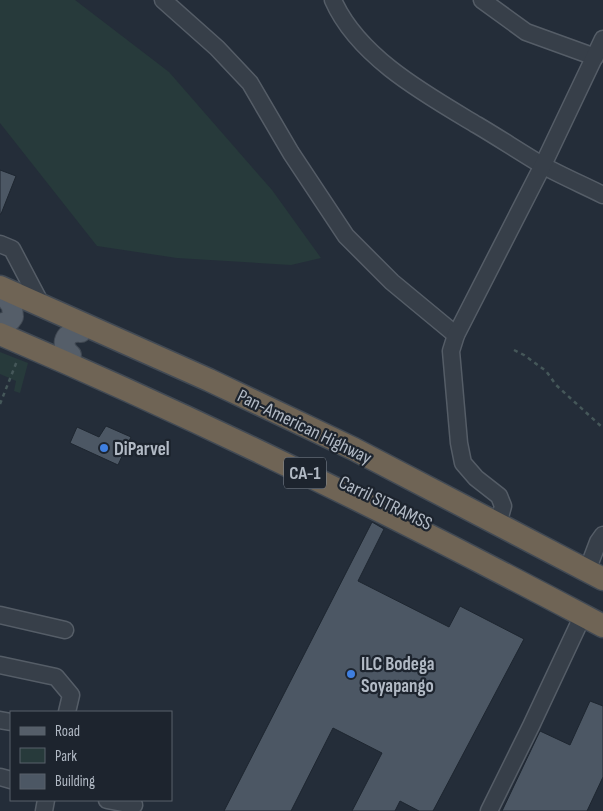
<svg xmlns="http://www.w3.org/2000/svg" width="603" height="811" viewBox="0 0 603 811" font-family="'Sofia Sans Condensed',sans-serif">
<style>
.green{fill:#273a3b}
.building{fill:#4c5764;stroke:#1e2630}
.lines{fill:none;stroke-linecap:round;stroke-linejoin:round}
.minor-casing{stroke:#555d67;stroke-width:19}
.major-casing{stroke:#404852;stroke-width:22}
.highway-casing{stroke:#424a54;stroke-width:25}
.path{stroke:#455759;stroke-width:2.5;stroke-dasharray:4 4;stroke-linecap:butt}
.minor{stroke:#373f49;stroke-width:16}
.major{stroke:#555e69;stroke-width:20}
.highway{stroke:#6f6455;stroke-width:22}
.shop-dot{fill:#3f7fe0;stroke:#1d242e;stroke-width:2}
.labels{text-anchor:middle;stroke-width:4.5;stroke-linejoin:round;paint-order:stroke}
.shield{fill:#1d242e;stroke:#858d98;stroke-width:1}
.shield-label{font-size:18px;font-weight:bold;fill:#b2bac5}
.street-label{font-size:19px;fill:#b2bac5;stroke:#1d242e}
.poi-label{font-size:19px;font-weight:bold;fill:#b2bac5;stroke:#1d242e;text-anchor:start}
</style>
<rect width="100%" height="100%" fill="#242d39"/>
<!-- green -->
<g class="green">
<path d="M 0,0 L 75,0 L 169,72 L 272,190 L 321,258 L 291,265 L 177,258 L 97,246 L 0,123 Z"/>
<path d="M 0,352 L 28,363 L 20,393 L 14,391 L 16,381 L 0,374 Z"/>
</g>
<!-- building -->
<g class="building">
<path d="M 0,170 L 16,176 L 1,214 L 0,214 Z"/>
<path d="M 106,426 L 131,437 L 118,465 L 70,443 L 77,427 L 99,437 Z"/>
<path d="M 372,522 L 384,529 L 358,581 L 449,627 L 460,606 L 524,639 L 433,811 L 419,811 L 400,801 L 395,811 L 352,811 L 382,753 L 333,728 L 291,811 L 224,811 Z"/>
<path d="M 590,701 L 603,706 L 603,777 L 587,811 L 502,811 L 540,731 L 570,745 Z"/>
</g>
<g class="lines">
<!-- minor casing -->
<g class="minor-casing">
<g id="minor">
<path d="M 163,0 L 217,48 L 250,83 L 291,153 L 346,236 L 392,282 L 456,335"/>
<path d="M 333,0 C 358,57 425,94 477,125 C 499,138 520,152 542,165 C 562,176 583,185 603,195"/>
<path d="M 482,0 L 526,32 L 595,57"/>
<path d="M 0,244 L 12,249 L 42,306"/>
<path d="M 498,524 L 503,506 L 499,496 L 476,478 L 463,463 L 459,443 L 451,351 L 456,335 L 543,165 L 603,39"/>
<path d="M 587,571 L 598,542 L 603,535"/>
<path d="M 0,615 L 65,630"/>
<path d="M 0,665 L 56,677 L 71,695 L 67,712"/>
<path d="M 0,720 L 11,722"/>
<path d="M 0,777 L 11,780"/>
<path d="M 107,800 L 134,805"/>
<path d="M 44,811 L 46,800"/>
<path d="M 489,811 L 531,726 L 583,615"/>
</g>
</g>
<!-- major casing -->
<g class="major-casing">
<g id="major">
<path d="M 0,324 L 10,321 L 13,317 L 12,306 L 9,302"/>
<path d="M 71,355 C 59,345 65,330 81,332"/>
</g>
</g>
<!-- highway casing -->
<g class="highway-casing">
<g id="highway">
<path d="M 0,287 L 209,380 L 354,449 L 603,579"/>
<path d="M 0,334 C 206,422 406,521 603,626"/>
</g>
</g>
<!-- path -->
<g class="path">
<path d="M 514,350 L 524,355 L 546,371 L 556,385 L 603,428"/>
<path d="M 0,404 L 17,361"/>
</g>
<!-- minor -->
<use href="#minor" class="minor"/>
<!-- major -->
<use href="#major" class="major"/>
<!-- highway -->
<use href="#highway" class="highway"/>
</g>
<!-- markers -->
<g class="shop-dot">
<circle cx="104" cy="448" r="5"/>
<circle cx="351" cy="674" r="5"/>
</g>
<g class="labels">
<!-- shield labels -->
<rect class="shield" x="284" y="457.5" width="42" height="31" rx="4"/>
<g class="shield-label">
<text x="305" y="479">CA-1</text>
</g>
<!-- street labels -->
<g class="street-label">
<text transform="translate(305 426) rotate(26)" y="7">Pan-American Highway</text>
<text transform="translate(386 502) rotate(26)" y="7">Carril SITRAMSS</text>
</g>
<!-- poi labels -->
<g class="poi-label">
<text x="114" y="455">DiParvel</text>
<text x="361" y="670">ILC Bodega<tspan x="361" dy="22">Soyapango</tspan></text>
</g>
</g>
<!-- legend -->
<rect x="10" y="711" width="162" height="90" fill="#1d242e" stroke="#59606a"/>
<rect x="20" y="727" width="25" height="8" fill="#555e69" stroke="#59606a"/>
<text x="55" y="736" font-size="15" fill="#b2bac5">Road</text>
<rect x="20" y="748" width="25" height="15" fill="#273a3b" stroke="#59606a"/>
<text x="55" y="761" font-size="15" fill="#b2bac5">Park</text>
<rect x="20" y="774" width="25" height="15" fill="#4c5764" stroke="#59606a"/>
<text x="55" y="786" font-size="15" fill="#b2bac5">Building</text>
</svg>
